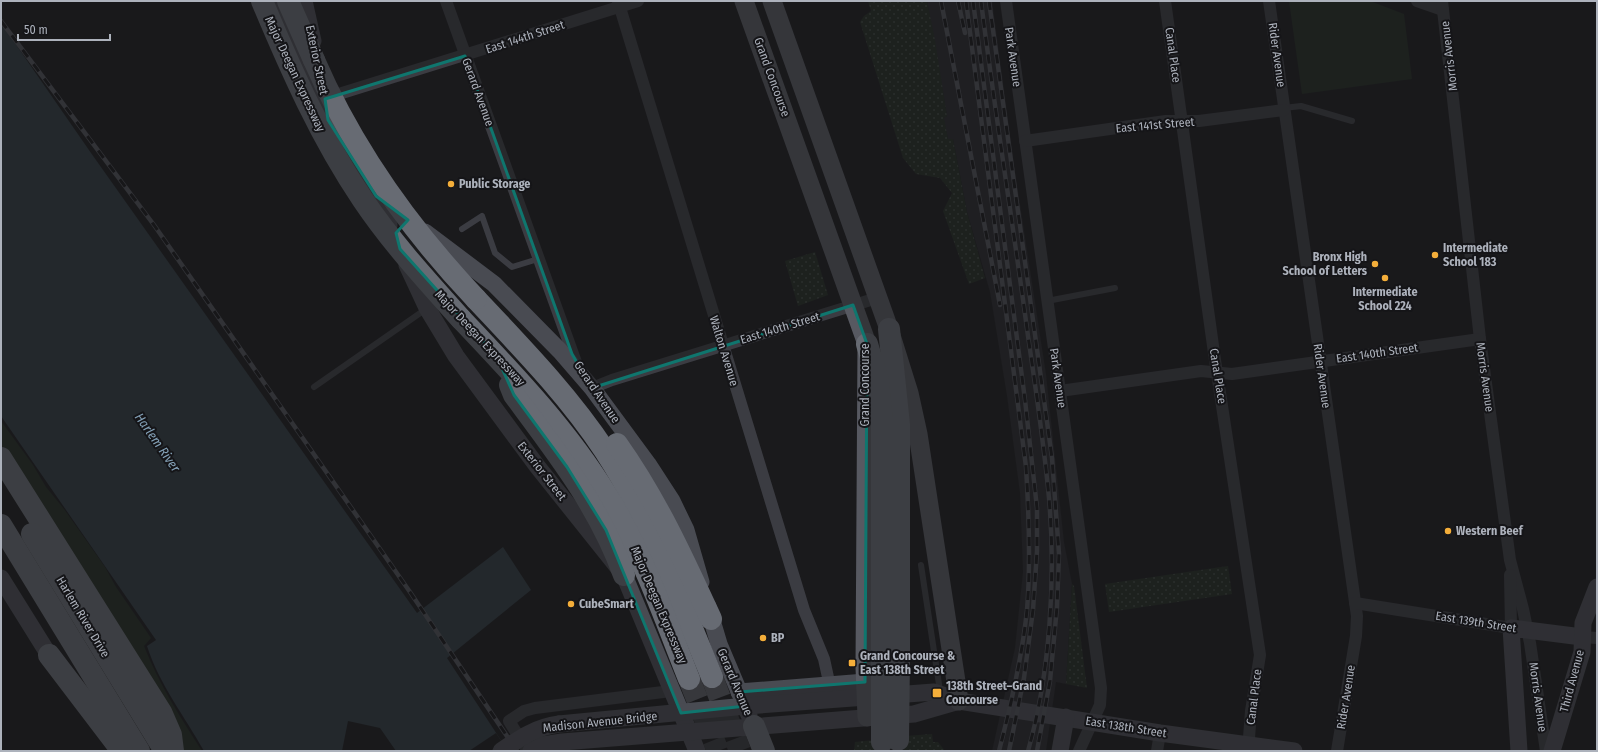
<svg xmlns="http://www.w3.org/2000/svg" width="1598" height="752" viewBox="0 0 1598 752" font-family="'Fira Sans Condensed',sans-serif">
<style>
.built{fill:#26262a}
.grass{fill:url(#grass-dots)}
.green{fill:#222b23}
.water{fill:#2f3a41}
.pier{fill:#1a1a1c}
.lines{fill:none;stroke-linecap:round;stroke-linejoin:round}
.motorway-tunnel{stroke:#37383c;stroke-width:22;stroke-dasharray:22 11;stroke-linecap:butt}
.service{stroke:#3b3c42;stroke-width:6}
.minor{stroke:#3b3c42;stroke-width:12}
.secondary{stroke:#494b52;stroke-width:17}
.primary{stroke:#575961;stroke-width:19}
.motorway{stroke:#676b73;stroke-width:22}
.rail-casing{stroke:#4e5057;stroke-width:4.5}
.rail{stroke:#151518;stroke-width:3;stroke-dasharray:9;stroke-linecap:butt}
.secondary-bridge{stroke:#494b52;stroke-width:17}
.motorway-bridge{stroke:#676b73;stroke-width:22}
.marked{fill:none;stroke:#0f766e;stroke-width:3;stroke-linejoin:round}
.poi-dot{fill:#f4ae3a;stroke:#151518;stroke-width:1.5}
.labels{text-anchor:middle;stroke-width:4;stroke-linejoin:round;paint-order:stroke}
.street-label{font-size:12px;fill:#adb2bc;stroke:#151518}
.poi-label{font-size:12px;font-weight:bold;fill:#adb2bc;stroke:#151518;text-anchor:start}
.water-label{font-size:13px;font-style:italic;fill:#84a1b7;stroke:#151518}
</style>
<defs>
<pattern id="grass-dots" width="8" height="8" patternUnits="userSpaceOnUse"><rect width="8" height="8" fill="#222b23"/><path d="M2 2h.1M6 6h.1" fill="none" stroke="#3f4741" stroke-width="1.8" stroke-linecap="round"/></pattern>
</defs>
<rect width="100%" height="100%" fill="#1a1a1c"/>
<!-- built -->
<path class="built" d="M 927,1 L 992,1 L 1015,172 L 1046,374 L 1064,542 L 1072,584 L 1066,684 L 1056,682 L 1046,751 L 992,751 L 1015,648 L 1023,572 L 1020,493 L 1007,396 L 990,292 L 967,212 L 953,139 L 948,139 L 943,118 L 947,116 Z"/>
<!-- grass -->
<g class="grass">
<path d="M 868,1 L 927,1 L 935,40 L 947,116 L 944,118 L 948,139 L 953,139 L 967,212 L 985,278 L 969,284 L 943,211 L 952,193 L 940,178 L 916,174 L 903,158 L 860,22 L 864,16 L 871,11 Z"/>
<path d="M 815,252 L 828,295 L 798,306 L 785,261 Z"/>
<path d="M 1228,566 L 1232,594 L 1109,612 L 1105,584 Z"/>
<path d="M 1072,584 L 1074,586 L 1087,688 L 1066,684 Z"/>
<path d="M 932,734 L 933,742 L 938,742 L 945,751 L 904,751 L 905,736 Z"/>
<path d="M 874,740 L 874,751 L 854,751 L 855,742 Z"/>
</g>
<!-- green -->
<g class="green">
<path d="M 1289,1 L 1370,1 L 1404,14 L 1412,79 L 1302,94 Z"/>
<path d="M 1,421 L 33,465 L 46,487 L 64,509 L 105,567 L 116,587 L 151,638 L 144,646 C 159,684 180,717 202,751 L 183,751 L 1,450 Z"/>
</g>
<!-- water -->
<path class="water" d="M 1,23 L 91,153 L 417,613 L 503,547 L 531,590 L 447,658 L 508,751 L 396,751 L 380,728 L 348,721 L 342,751 L 204,751 C 185,717 159,684 147,646 L 156,640 L 1,416 Z"/>
<!-- pier -->
<path class="pier" d="M 496,733 L 508,751 L 469,751 Z"/>
<g class="lines">
<!-- motorway-tunnel -->
<g class="motorway-tunnel">
<path d="M 712,677 L 740,751"/>
<path d="M 689,679 L 718,751"/>
</g>
<!-- service -->
<g class="service">
<path d="M 1284,108 L 1301,106 L 1352,121"/>
<path d="M 462,229 L 482,216 L 495,253 L 512,267 L 538,259"/>
<path d="M 1047,301 L 1115,288"/>
<path d="M 314,387 L 426,309"/>
<path d="M 921,565 L 940,691"/>
</g>
<!-- minor -->
<g class="minor">
<path d="M 446,1 L 577,365"/>
<path d="M 618,1 L 804,610 L 824,659 L 831,691"/>
<path d="M 1006,1 L 1101,688 L 1100,705 L 1079,751"/>
<path d="M 1165,1 L 1215,360 L 1260,655 L 1251,711 L 1248,751"/>
<path d="M 1269,1 L 1357,616 L 1356,636 L 1337,751"/>
<path d="M 1417,1 L 1443,10"/>
<path d="M 1442,1 L 1480,339 L 1510,560 L 1523,609 L 1530,643 L 1546,751"/>
<path d="M 326,98 L 638,1"/>
<path d="M 1025,141 L 1166,121 L 1199,121 L 1284,110"/>
<path d="M 588,382 L 592,388 L 612,380 L 877,298"/>
<path d="M 1060,391 L 1201,371 L 1232,374 L 1480,339"/>
<path d="M 1355,603 L 1511,628 L 1510,575"/>
<path d="M 1582,637 L 1597,638"/>
<path d="M 524,745 L 509,721 L 524,711 L 535,708 L 671,691"/>
<path d="M 1157,751 L 1160,733"/>
</g>
<!-- secondary -->
<g class="secondary">
<path d="M 275,1 L 328,120 L 376,196 L 389,225"/>
<path d="M 304,1 L 313,41"/>
<path d="M 425,232 L 494,284 L 560,351 L 592,388 L 648,464 L 672,501 L 686,530 L 701,582"/>
<path d="M 407,265 L 427,308 L 456,356 L 537,466 L 624,575 L 697,751"/>
<path d="M 1,578 L 49,655"/>
<path d="M 708,607 L 719,644 L 749,715"/>
<path d="M 739,692 L 878,681"/>
<path d="M 559,724 L 746,706 L 934,692 L 959,701 L 1160,733 L 1294,751"/>
<path d="M 531,751 L 543,745 L 562,742 L 914,714 L 959,701"/>
<path d="M 1060,751 L 1066,717"/>
<path d="M 1519,751 L 1511,628 L 1582,637"/>
<path d="M 1552,751 L 1582,652 L 1583,623 L 1597,587"/>
</g>
<!-- primary -->
<g class="primary">
<path d="M 744,1 L 867,344 L 865,667 L 867,717"/>
<path d="M 772,1 L 889,329 L 909,393 L 918,434 L 959,701"/>
</g>
<!-- motorway -->
<g class="motorway">
<path d="M 288,1 L 314,60"/>
<path d="M 476,299 C 522,348 568,395 605,451 C 651,522 680,600 712,677"/>
<path d="M 461,319 C 513,374 566,429 606,494 C 642,552 664,616 689,679"/>
<path d="M 889,329 L 899,425 L 899,656"/>
<path d="M 867,344 L 878,381 L 882,419 L 882,656"/>
<path d="M 510,385 L 514,395 C 557,453 599,506 624,575"/>
<path d="M 617,444 C 656,499 683,558 711,619"/>
<path d="M 1,458 L 161,712 L 171,735 L 173,751"/>
<path d="M 1,525 L 139,751"/>
<path d="M 32,534 L 165,751"/>
<path d="M 49,655 L 122,751"/>
<path d="M 754,726 L 764,751"/>
</g>
<!-- rail casing -->
<g class="rail-casing">
<g id="rail">
<path d="M 941,1 L 1000,305"/>
<path d="M 958,1 L 965,33"/>
<path d="M 966,1 L 1026,467 C 1029,515 1031,562 1027,610 C 1022,658 1011,705 999,751"/>
<path d="M 973,1 L 1025,400 L 1037,508 L 1037,551 L 1033,610 L 1024,678 L 1009,751"/>
<path d="M 981,1 C 995,113 1013,224 1028,336 C 1036,390 1044,444 1049,498 C 1056,578 1050,674 1028,751"/>
<path d="M 989,1 L 1052,458 L 1059,554 L 1057,607 L 1050,681 L 1037,751"/>
<path d="M 1,21 L 154,225 L 410,592 L 517,751"/>
</g>
</g>
<!-- rail -->
<use href="#rail" class="rail"/>
<!-- secondary-bridge -->
<path class="secondary-bridge" d="M 501,751 C 520,738 536,727 559,724"/>
<!-- motorway-bridge -->
<g class="motorway-bridge">
<path d="M 262,1 C 291,70 321,138 363,200 C 392,243 427,281 461,319"/>
<path d="M 314,60 C 353,150 409,228 476,299"/>
<path d="M 882,656 L 882,742"/>
<path d="M 898,740 L 899,656"/>
</g>
</g>
<!-- marked area -->
<path d="M0 0H1598V752H0ZM 465,56 L 572,354 L 592,388 L 853,305 L 867,344 L 865,682 L 739,692 L 746,706 L 681,713 L 606,530 L 567,467 L 514,395 L 497,357 L 400,249 L 396,233 L 408,220 L 376,196 L 328,120 L 325,99 Z" fill="#1a1a1c" fill-opacity=".55" fill-rule="evenodd"/>
<path class="marked" d="M 465,56 L 572,354 L 592,388 L 853,305 L 867,344 L 865,682 L 739,692 L 746,706 L 681,713 L 606,530 L 567,467 L 514,395 L 497,357 L 400,249 L 396,233 L 408,220 L 376,196 L 328,120 L 325,99 Z"/>
<!-- markers -->
<g class="poi-dot">
<circle cx="451" cy="184" r="4"/>
<circle cx="1435" cy="255" r="4"/>
<circle cx="1375" cy="264" r="4"/>
<circle cx="1385" cy="278" r="4"/>
<circle cx="1448" cy="531" r="4"/>
<circle cx="571" cy="604" r="4"/>
<circle cx="763" cy="638" r="4"/>
<rect x="848" y="659" width="8" height="8" rx="2"/>
<rect x="932" y="688" width="10" height="10" rx="2"/>
</g>
<g class="labels">
<!-- street labels -->
<g class="street-label">
<text transform="translate(525 37) rotate(-18)" y="4">East 144th Street</text>
<text transform="translate(1173 55) rotate(82)" y="4">Canal Place</text>
<text transform="translate(1277 55) rotate(82)" y="4">Rider Avenue</text>
<text transform="translate(1449 56) rotate(-97)" y="4">Morris Avenue</text>
<text transform="translate(1013 57) rotate(82)" y="4">Park Avenue</text>
<text transform="translate(317 60) rotate(78)" y="4">Exterior Street</text>
<text transform="translate(295 74) rotate(65)" y="4">Major Deegan Expressway</text>
<text transform="translate(772 77) rotate(70)" y="4">Grand Concourse</text>
<text transform="translate(478 92) rotate(70)" y="4">Gerard Avenue</text>
<text transform="translate(1155 125) rotate(-5)" y="4">East 141st Street</text>
<text transform="translate(780 328) rotate(-17)" y="4">East 140th Street</text>
<text transform="translate(480 338) rotate(47)" y="4">Major Deegan Expressway</text>
<text transform="translate(724 351) rotate(73)" y="4">Walton Avenue</text>
<text transform="translate(1377 353) rotate(-8)" y="4">East 140th Street</text>
<text transform="translate(1218 376) rotate(81)" y="4">Canal Place</text>
<text transform="translate(1322 376) rotate(82)" y="4">Rider Avenue</text>
<text transform="translate(1485 377) rotate(82)" y="4">Morris Avenue</text>
<text transform="translate(1058 378) rotate(82)" y="4">Park Avenue</text>
<text transform="translate(865 385) rotate(-90)" y="4">Grand Concourse</text>
<text transform="translate(597 392) rotate(56)" y="4">Gerard Avenue</text>
<text transform="translate(542 471) rotate(52)" y="4">Exterior Street</text>
<text transform="translate(659 605) rotate(67)" y="4">Major Deegan Expressway</text>
<text transform="translate(83 617) rotate(59)" y="4">Harlem River Drive</text>
<text transform="translate(1476 622) rotate(9)" y="4">East 139th Street</text>
<text transform="translate(1572 681) rotate(-75)" y="4">Third Avenue</text>
<text transform="translate(735 682) rotate(67)" y="4">Gerard Avenue</text>
<text transform="translate(1254 697) rotate(-83)" y="4">Canal Place</text>
<text transform="translate(1346 697) rotate(-81)" y="4">Rider Avenue</text>
<text transform="translate(1538 697) rotate(82)" y="4">Morris Avenue</text>
<text transform="translate(600 722) rotate(-6)" y="4">Madison Avenue Bridge</text>
<text transform="translate(1126 727) rotate(9)" y="4">East 138th Street</text>
</g>
<!-- poi labels -->
<g class="poi-label">
<text x="459" y="188">Public Storage</text>
<text x="1443" y="252">Intermediate<tspan x="1443" dy="14">School 183</tspan></text>
<text x="1367" y="261" text-anchor="end">Bronx High<tspan x="1367" dy="14">School of Letters</tspan></text>
<text x="1385" y="296" text-anchor="middle">Intermediate<tspan x="1385" dy="14">School 224</tspan></text>
<text x="1456" y="535">Western Beef</text>
<text x="579" y="608">CubeSmart</text>
<text x="771" y="642">BP</text>
<text x="860" y="660">Grand Concourse &amp;<tspan x="860" dy="14">East 138th Street</tspan></text>
<text x="946" y="690">138th Street–Grand<tspan x="946" dy="14">Concourse</tspan></text>
</g>
<!-- water labels -->
<g class="water-label">
<text transform="translate(158 442) rotate(55)" y="5">Harlem River</text>
</g>
</g>
<!-- border -->
<rect width="1598" height="752" fill="none" stroke="#adb2bc" stroke-width="4"/>
<!-- scale -->
<path d="M18 34v6h92v-6" fill="none" stroke="#adb2bc" stroke-width="2"/>
<text x="24" y="34" font-size="12" fill="#adb2bc" stroke="#151518" stroke-width="3" paint-order="stroke">50 m</text>
</svg>
